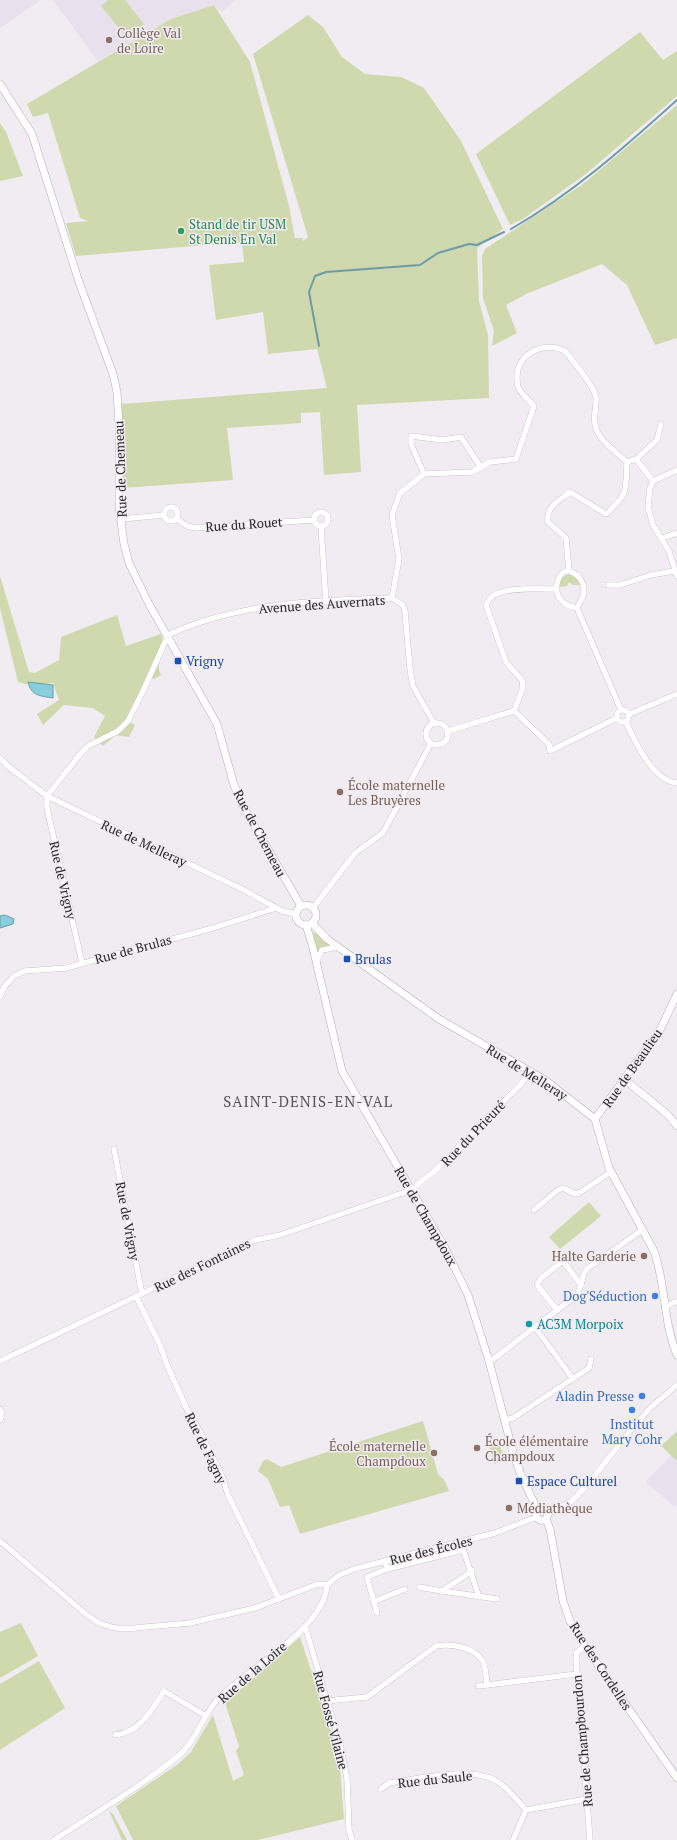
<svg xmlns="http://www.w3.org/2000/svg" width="677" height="1840" viewBox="0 0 677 1840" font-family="'PT Serif',serif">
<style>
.built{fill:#e8e0ec}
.green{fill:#d0d9ad}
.water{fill:#88cede;stroke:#6b9ca8}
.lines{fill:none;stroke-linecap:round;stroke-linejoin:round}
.stream{stroke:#6b9ca8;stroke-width:2}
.minor-casing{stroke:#b1adb2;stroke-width:6}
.tertiary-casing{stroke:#b1adb2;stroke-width:8}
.minor{stroke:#fff;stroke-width:5.5}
.tertiary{stroke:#fff;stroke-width:7}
.education-dot{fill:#8d6e63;stroke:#f0ecf2;stroke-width:1.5}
.leisure-dot{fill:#2e9e5b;stroke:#f0ecf2;stroke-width:1.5}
.transit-dot{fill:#1a4fb4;stroke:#f0ecf2;stroke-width:1.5}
.shop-dot{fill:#3f7fe0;stroke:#f0ecf2;stroke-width:1.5}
.culture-dot{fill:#0f9aa8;stroke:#f0ecf2;stroke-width:1.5}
.labels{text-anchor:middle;stroke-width:3;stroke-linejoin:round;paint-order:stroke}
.education-label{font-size:13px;fill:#785e54;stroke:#f0ecf2;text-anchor:start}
.leisure-label{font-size:13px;fill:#27864d;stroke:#f0ecf2;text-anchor:start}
.street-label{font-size:13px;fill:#282729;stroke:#f0ecf2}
.transit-label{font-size:13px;fill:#164399;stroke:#f0ecf2;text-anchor:start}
.shop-label{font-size:13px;fill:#366cbe;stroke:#f0ecf2;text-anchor:end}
.culture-label{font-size:13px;fill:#0d838f;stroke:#f0ecf2;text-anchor:start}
.quarter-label{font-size:15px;letter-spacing:1px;fill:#575458;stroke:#f0ecf2}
</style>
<rect width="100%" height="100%" fill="#f0ecf2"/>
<!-- built -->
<g class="built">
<path d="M 0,0 L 41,0 L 0,28 Z"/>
<path d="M 53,0 L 235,0 L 222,12 L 214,5 L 171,19 L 98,61 Z"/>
<path d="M 671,1455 L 677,1461 L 677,1505 L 675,1507 L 646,1482 Z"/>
</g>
<!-- green -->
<g class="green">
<path d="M 108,0 L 125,0 L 144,24 L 127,38 L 101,6 Z"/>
<path d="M 214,5 L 250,62 L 289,206 L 295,238 L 302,238 L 303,241 L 308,237 L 253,54 L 308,15 L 323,27 L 342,57 L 365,74 L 401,77 L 424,88 L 461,141 L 503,229 L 477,248 L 479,301 L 488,335 L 489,398 L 357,405 L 361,472 L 324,475 L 320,412 L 301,413 L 301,423 L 227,428 L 233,480 L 122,488 L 122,404 L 327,388 L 317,349 L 268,354 L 263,312 L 216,320 L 209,265 L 244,262 L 242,242 L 76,256 L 66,223 L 88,221 L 80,218 L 48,113 L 33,117 L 27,104 L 171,19 Z"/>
<path d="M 640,32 L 663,60 L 677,51 L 677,96 L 587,173 L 523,219 L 510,225 L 476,154 Z"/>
<path d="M 677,105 L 677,338 L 655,345 L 627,285 L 602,264 L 526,294 L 506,305 L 517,333 L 492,346 L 494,331 L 483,298 L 482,256 L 485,249 L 583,184 Z"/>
<path d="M 0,123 L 6,132 L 23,176 L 0,181 Z"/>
<path d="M 569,574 L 580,581 L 581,585 L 573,585 L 569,582 L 567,586 L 559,587 L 561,578 Z"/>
<path d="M 0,576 L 29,672 L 35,673 L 59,660 L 61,637 L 117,615 L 126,646 L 161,634 C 166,648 154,660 161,675 L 154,679 L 148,675 L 126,720 L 135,725 L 129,737 L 116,735 L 103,746 L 94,737 L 105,716 L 93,708 L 64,705 L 43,725 L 37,714 L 59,700 L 53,683 L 29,685 L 18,682 L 0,608 Z"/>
<path d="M 316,933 L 330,945 L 317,954 L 310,934 Z"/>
<path d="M 589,1202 L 601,1216 L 560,1249 L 549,1237 Z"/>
<path d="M 423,1421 L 438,1474 L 445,1481 L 449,1491 L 300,1534 L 289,1505 L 280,1507 L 268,1479 L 258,1471 L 263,1461 L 267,1459 L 281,1467 Z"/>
<path d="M 677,1431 L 677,1461 L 661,1446 Z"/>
<path d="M 499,1443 L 505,1460 L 494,1464 L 489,1446 Z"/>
<path d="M 21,1623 L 38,1656 L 0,1678 L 0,1632 Z"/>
<path d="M 300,1637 L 339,1756 L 344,1819 L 258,1840 L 133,1840 L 116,1806 L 177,1765 L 191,1752 L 213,1715 L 233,1781 L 244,1775 L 236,1751 L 239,1746 L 225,1703 Z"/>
<path d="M 39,1661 L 65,1708 L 0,1750 L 0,1684 Z"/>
<path d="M 109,1811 L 113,1814 L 127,1840 L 122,1840 Z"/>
</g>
<!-- water -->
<g class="water">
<path d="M 28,682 L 53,685 L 53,698 C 41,696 31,696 28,682 Z"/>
<path d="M 5,915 L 14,919 L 13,924 L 0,928 L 0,916 Z"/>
</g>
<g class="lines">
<!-- stream -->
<g class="stream">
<path d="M 511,229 C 572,194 625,147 677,100"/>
<path d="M 319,346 L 309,292 L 315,276 L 326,272 L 420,265 L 438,253 L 469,244 L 477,245 L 504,232"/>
</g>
<!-- minor casing -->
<g class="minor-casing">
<g id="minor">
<path d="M 636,459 L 653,481"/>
<path d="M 627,462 L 636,459 L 657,440 L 661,424"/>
<path d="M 677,470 L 653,481 L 650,488 L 648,507 L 653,525 L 669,551 L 677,576"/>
<path d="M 424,474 L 411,444 L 411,436 L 443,440 L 461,437 L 481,468"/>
<circle cx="171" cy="514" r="7"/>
<circle cx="321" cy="519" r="7"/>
<path d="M 121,519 L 164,515"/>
<path d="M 177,519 L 187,526 L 196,528 L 314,520"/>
<path d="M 321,527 L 326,602"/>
<path d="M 662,538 L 677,533"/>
<path d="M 565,571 C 577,571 585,582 584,593 C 583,598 579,603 577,608 C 573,607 567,606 564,603 C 553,595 555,578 565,571 Z"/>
<path d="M 608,585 L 620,585 L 651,575 L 674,571"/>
<path d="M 392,598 L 399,559 L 392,515 L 400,493 L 424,474 L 472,472 L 490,462 L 516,459 L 534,406 C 529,400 521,394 518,387 C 517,384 517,380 517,377 C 517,354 544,340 565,351 C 572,360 594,386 596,397 C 597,407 592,418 596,428 C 600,441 617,453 627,462 C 626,491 628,494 606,514 L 570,492 C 559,501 546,506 548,522 L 566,538 L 569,571"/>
<path d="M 577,608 L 621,710"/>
<path d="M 168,635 C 236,603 317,600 392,598 L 403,605 L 405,611 L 410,669 L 413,686 L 434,723"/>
<circle cx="623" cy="716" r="6"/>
<path d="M 514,711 L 549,744 L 550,751 L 617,718"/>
<path d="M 629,714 L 677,694"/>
<path d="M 626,722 C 635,742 653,781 677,783"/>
<circle cx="437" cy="734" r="11"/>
<path d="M 448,731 L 514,711 L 523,687 L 522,680 L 506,662 L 486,605 C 488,601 490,597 494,595 C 506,587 541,589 556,589"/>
<path d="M 0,758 L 9,767 L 47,796 L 244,890 L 282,911 L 296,914"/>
<path d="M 313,908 L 355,853 L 383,833 L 431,743"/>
<path d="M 316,962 L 322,950 L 338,947"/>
<path d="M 82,963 L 47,808 L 47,796 L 81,753 L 88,746 L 118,731 L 128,721 L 143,691 L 165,642 L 169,637"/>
<path d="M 0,997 L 4,987 L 14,976 L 25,971 L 66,968 L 213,928 L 276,908"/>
<path d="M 114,1149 L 142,1294"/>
<path d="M 534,1210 L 558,1190 L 563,1188 L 575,1194 L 579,1193 L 611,1172"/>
<path d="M 581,1285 L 584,1273 L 588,1268 L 642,1230"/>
<path d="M 136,1296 L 160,1345 L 167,1365 L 186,1407 L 200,1432 L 222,1476 L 228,1495 L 279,1599"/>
<path d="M 665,1307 L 677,1301"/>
<path d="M 535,1327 L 573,1379"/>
<path d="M 0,1361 L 255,1240 L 280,1235 L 411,1190 L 438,1168 L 520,1085 L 531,1071"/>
<path d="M 489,1361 L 492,1360 L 577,1295 L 581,1285 L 563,1261 L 541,1278 L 537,1285 L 557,1310"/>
<path d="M 0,1409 L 2,1413 L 0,1420"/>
<path d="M 505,1420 L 513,1418 L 589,1368 L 591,1359"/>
<path d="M 547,1514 L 572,1501 L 589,1483 L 625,1437 L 650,1408 L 677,1385"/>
<path d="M 0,1541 L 87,1615 L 99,1623 L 111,1627 L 124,1629 L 190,1623 L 255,1608 L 318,1584 L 327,1585"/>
<path d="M 462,1546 L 479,1597"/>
<path d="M 387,1569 L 463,1550"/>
<path d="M 472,1571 L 442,1591 L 497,1599"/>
<path d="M 327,1585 L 339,1575 L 354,1569 L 495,1533 L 537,1517"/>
<path d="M 419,1587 L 442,1591"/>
<path d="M 375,1601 L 405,1589"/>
<path d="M 377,1613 L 367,1577 L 387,1569 L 385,1561"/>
<path d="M 305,1626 L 340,1744 L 347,1779 L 349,1830 L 352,1840"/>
<path d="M 585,1646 L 577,1652 L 576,1659 L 590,1840"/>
<path d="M 478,1686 L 577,1674"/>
<path d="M 326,1701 L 367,1697 L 436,1646 C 450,1643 473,1647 482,1660 C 486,1665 486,1678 487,1685"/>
<path d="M 115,1735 C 140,1732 152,1710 164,1691 L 206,1716"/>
<path d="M 381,1789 L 389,1783 C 418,1779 472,1765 498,1782 C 509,1789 517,1800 526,1810"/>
<path d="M 54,1840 C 95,1813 139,1788 177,1757 C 195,1743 202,1717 217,1700 C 246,1669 324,1630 327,1585"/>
<path d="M 513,1840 L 526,1810 L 587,1799"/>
</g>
</g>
<!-- tertiary casing -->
<g class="tertiary-casing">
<g id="tertiary">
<path d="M 0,84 L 32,134 L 79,282 L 113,374 L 117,392 L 119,425 L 119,506 L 124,544 L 129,563 L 149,604 L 217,724 L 234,785 L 244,808 L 301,906"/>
<circle cx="306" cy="915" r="10"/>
<path d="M 312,923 L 327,939 L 439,1019 L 545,1080 L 595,1119 L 609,1168 L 654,1251 C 666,1284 663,1322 677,1355"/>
<path d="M 306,925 L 312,944 L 342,1071 L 445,1248 L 468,1295 L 489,1361 L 514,1456 L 521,1475 L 538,1511"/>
<path d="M 624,1079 L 667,1114 L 677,1126"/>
<path d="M 595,1119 L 660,1030 L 677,994"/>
<circle cx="542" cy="1515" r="5.5"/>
<path d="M 546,1519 L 550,1529 L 563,1601 L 570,1621 L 585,1646 L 677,1778"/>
</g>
</g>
<!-- minor -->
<use href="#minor" class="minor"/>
<!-- tertiary -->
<use href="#tertiary" class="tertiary"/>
</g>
<!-- markers -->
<g class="education-dot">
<circle cx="109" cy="40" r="4"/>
<circle cx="340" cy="792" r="4"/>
<circle cx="644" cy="1256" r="4"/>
<circle cx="477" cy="1448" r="4"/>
<circle cx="434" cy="1453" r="4"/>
<circle cx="509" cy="1508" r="4"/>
</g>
<circle class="leisure-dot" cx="181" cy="231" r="4"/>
<g class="transit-dot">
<rect x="174" y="657" width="8" height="8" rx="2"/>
<rect x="343" y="955" width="8" height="8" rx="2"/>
<rect x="515" y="1477" width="8" height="8" rx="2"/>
</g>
<g class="shop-dot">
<circle cx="655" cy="1296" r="4"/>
<circle cx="642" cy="1396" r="4"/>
<circle cx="632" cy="1410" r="4"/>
</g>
<circle class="culture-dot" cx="529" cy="1324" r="4"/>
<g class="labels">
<!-- education labels -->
<g class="education-label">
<text x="117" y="38">Collège Val<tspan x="117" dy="15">de Loire</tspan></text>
<text x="348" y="790">École maternelle<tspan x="348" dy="15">Les Bruyères</tspan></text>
<text x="636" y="1261" text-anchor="end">Halte Garderie</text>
<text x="485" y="1446">École élémentaire<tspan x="485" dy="15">Champdoux</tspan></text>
<text x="426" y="1451" text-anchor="end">École maternelle<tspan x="426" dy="15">Champdoux</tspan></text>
<text x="517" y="1513">Médiathèque</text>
</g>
<!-- leisure labels -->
<g class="leisure-label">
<text x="189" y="229">Stand de tir USM<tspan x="189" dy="15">St Denis En Val</tspan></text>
</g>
<!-- street labels -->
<g class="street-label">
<text transform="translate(120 469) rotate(-92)" y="5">Rue de Chemeau</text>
<text transform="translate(244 524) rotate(-4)" y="5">Rue du Rouet</text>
<text transform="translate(322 604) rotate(-4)" y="5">Avenue des Auvernats</text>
<text transform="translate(260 833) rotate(62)" y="5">Rue de Chemeau</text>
<text transform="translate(144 843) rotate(25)" y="5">Rue de Melleray</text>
<text transform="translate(63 880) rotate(77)" y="5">Rue de Vrigny</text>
<text transform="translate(133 949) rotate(-15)" y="5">Rue de Brulas</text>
<text transform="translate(632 1068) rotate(-55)" y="5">Rue de Beaulieu</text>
<text transform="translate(527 1072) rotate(32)" y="5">Rue de Melleray</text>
<text transform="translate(473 1133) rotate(-46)" y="5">Rue du Prieuré</text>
<text transform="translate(426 1216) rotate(60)" y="5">Rue de Champdoux</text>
<text transform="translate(128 1221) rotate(79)" y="5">Rue de Vrigny</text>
<text transform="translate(202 1265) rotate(-26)" y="5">Rue des Fontaines</text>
<text transform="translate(206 1448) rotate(64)" y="5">Rue de Fagny</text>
<text transform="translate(431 1550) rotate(-14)" y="5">Rue des Écoles</text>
<text transform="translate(601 1666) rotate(57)" y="5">Rue des Cordelles</text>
<text transform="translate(252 1672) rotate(-41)" y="5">Rue de la Loire</text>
<text transform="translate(331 1720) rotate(75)" y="5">Rue Fossé Vilaine</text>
<text transform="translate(582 1741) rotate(-95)" y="5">Rue de Champbourdon</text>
<text transform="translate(435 1779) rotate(-6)" y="5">Rue du Saule</text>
</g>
<!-- transit labels -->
<g class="transit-label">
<text x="186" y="666">Vrigny</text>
<text x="355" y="964">Brulas</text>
<text x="527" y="1486">Espace Culturel</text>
</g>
<!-- shop labels -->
<g class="shop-label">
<text x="647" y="1301">Dog'Séduction</text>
<text x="634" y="1401">Aladin Presse</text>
<text x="632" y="1429" text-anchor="middle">Institut<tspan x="632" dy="15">Mary Cohr</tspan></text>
</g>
<!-- culture labels -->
<g class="culture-label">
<text x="537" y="1329">AC3M Morpoix</text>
</g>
<!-- quarter labels -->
<g class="quarter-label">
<text x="308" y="1107">SAINT-DENIS-EN-VAL</text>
</g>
</g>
</svg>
